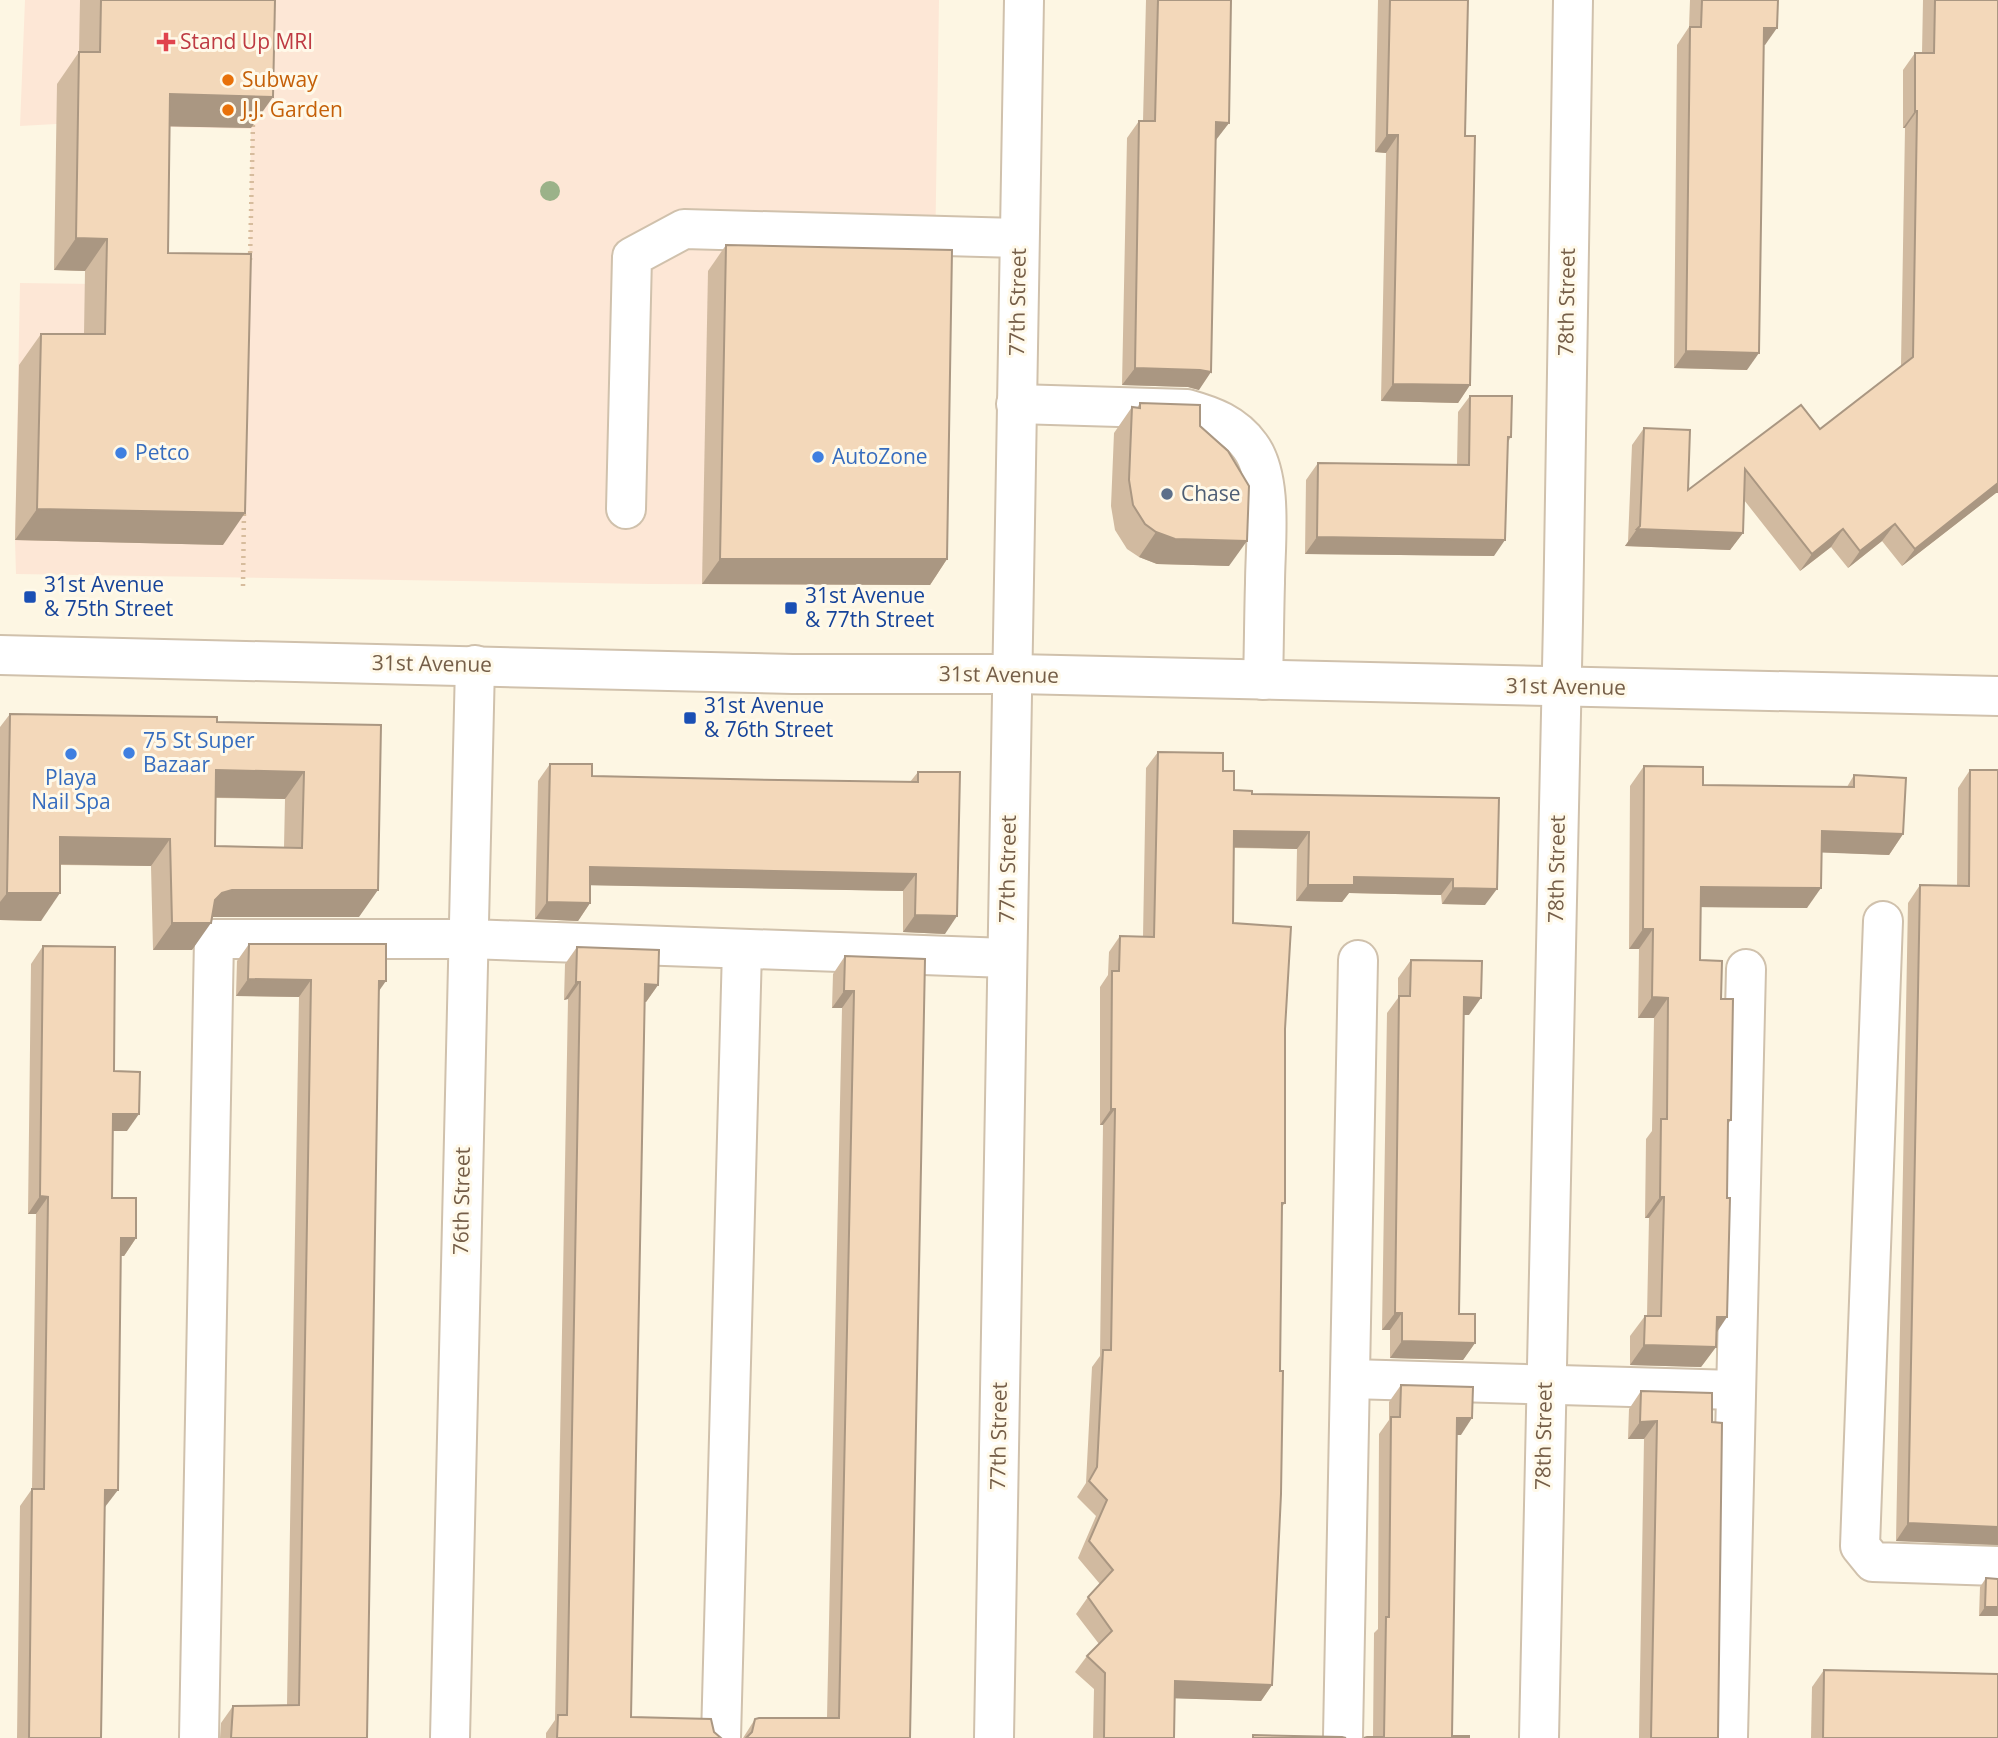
<svg xmlns="http://www.w3.org/2000/svg" width="1998" height="1738" viewBox="0 0 1998 1738" font-family="'Open Sans',sans-serif">
<style>
.commercial{fill:#fde7d6}
.lines{fill:none;stroke-linecap:round;stroke-linejoin:round}
.minor-casing{stroke:#d0c1ac;stroke-width:42}
.path{stroke:#d7bc9d;stroke-width:4.5;stroke-dasharray:2 5;stroke-linecap:butt}
.minor{stroke:#fff;stroke-width:38}
.tree{fill:#9bb289}
.wall{fill:#d1baa0;fill-rule:evenodd}
.shaded-wall{fill:#aa9782}
.building{fill:#f3d8ba;stroke:#aa9782;stroke-width:2;fill-rule:evenodd}
.health-dot{fill:#e0444e;stroke:#fff9e9;stroke-width:2.5}
.food-dot{fill:#e8710a;stroke:#fff9e9;stroke-width:2.5}
.shop-dot{fill:#3f7fe0;stroke:#fff9e9;stroke-width:2.5}
.service-dot{fill:#5c6f8a;stroke:#fff9e9;stroke-width:2.5}
.transit-dot{fill:#1a4fb4;stroke:#fff9e9;stroke-width:2.5}
.labels{text-anchor:middle;stroke-width:6;stroke-linejoin:round;paint-order:stroke}
.health-label{font-size:21px;fill:#be3a42;stroke:#fff9e9;text-anchor:start}
.food-label{font-size:21px;fill:#c56008;stroke:#fff9e9;text-anchor:start}
.street-label{font-size:21px;fill:#755e48;stroke:#fff9e9}
.shop-label{font-size:21px;fill:#366cbe;stroke:#fff9e9;text-anchor:start}
.service-label{font-size:21px;fill:#4e5e75;stroke:#fff9e9;text-anchor:start}
.transit-label{font-size:21px;fill:#164399;stroke:#fff9e9;text-anchor:start}
</style>
<rect width="100%" height="100%" fill="#fdf6e3"/>
<!-- commercial -->
<path class="commercial" d="M 25,0 L 939,0 L 930,585 L 650,584 L 16,574 L 15,540 L 20,283 L 249,286 L 251,129 L 56,124 L 20,126 Z"/>
<g class="lines">
<!-- minor casing -->
<g class="minor-casing">
<g id="minor">
<path d="M 1016,404 L 1187,409 C 1212,416 1234,424 1250,446 C 1274,478 1265,545 1265,583 C 1264,616 1264,648 1263,680"/>
<path d="M 626,509 L 632,257 L 684,229 L 1019,238"/>
<path d="M 0,655 L 793,674 L 1011,674 L 1998,696"/>
<path d="M 1883,921 L 1860,1546 L 1873,1562 L 1998,1566"/>
<path d="M 1350,1379 L 1736,1390"/>
<path d="M 1343,1736 L 1358,960"/>
<path d="M 1728,1737 L 1746,969"/>
<path d="M 199,1738 L 214,939 L 469,939 L 1007,958"/>
<path d="M 450,1738 L 475,665"/>
<path d="M 721,1738 L 742,949"/>
<path d="M 994,1738 L 1024,0"/>
<path d="M 1539,1738 L 1563,621 L 1573,0"/>
</g>
</g>
<!-- path -->
<g class="path">
<path d="M 250,260 L 253,122"/>
<path d="M 243,586 L 244,510"/>
</g>
<!-- minor -->
<use href="#minor" class="minor"/>
</g>
<!-- trees -->
<circle class="tree" cx="550" cy="191" r="10"/>
<!-- wall -->
<g class="wall">
<path d="M 80,0 L 275,0 L 251,128 L 170,126 L 168,253 L 223,545 L 15,540 L 19,365 L 41,334 L 84,334 L 85,271 L 54,270 L 57,84 L 79,52 Z"/>
<path d="M 1146,0 L 1231,0 L 1229,123 L 1215,140 L 1199,390 L 1188,387 L 1122,385 L 1127,138 L 1139,121 L 1143,121 Z"/>
<path d="M 1378,0 L 1468,0 L 1465,136 L 1470,385 L 1458,403 L 1381,401 L 1386,153 L 1375,152 Z"/>
<path d="M 1690,0 L 1778,0 L 1765,45 L 1764,45 L 1747,370 L 1674,368 L 1677,45 L 1689,27 Z"/>
<path d="M 1923,0 L 1998,0 L 1996,493 L 1902,566 L 1882,541 L 1848,568 L 1831,547 L 1800,571 L 1744,500 L 1743,533 L 1730,550 L 1625,546 L 1628,542 L 1632,445 L 1644,428 L 1688,490 L 1820,429 L 1901,366 L 1905,128 L 1903,128 L 1903,70 L 1915,53 L 1922,53 Z"/>
<path d="M 726,245 L 947,559 L 930,585 L 702,584 L 708,271 Z"/>
<path d="M 1470,396 L 1511,437 L 1508,442 L 1494,556 L 1305,554 L 1306,480 L 1318,463 L 1457,465 L 1458,412 Z"/>
<path d="M 1140,403 L 1200,426 L 1229,566 L 1157,564 L 1139,557 L 1127,549 L 1115,530 L 1111,506 L 1114,433 L 1132,407 L 1137,408 Z"/>
<path d="M 10,714 L 217,722 L 381,725 L 359,917 L 213,917 L 212,918 L 192,950 L 153,950 L 151,866 L 60,865 L 41,921 L 0,920 L 0,727 ZM 216,798 L 285,799 L 284,847 L 215,846 Z"/>
<path d="M 1158,752 L 1223,771 L 1234,790 L 1252,794 L 1499,798 L 1485,905 L 1442,904 L 1441,895 L 1349,893 L 1342,902 L 1296,901 L 1297,849 L 1234,848 L 1233,923 L 1285,1029 L 1285,1203 L 1282,1207 L 1272,1685 L 1261,1701 L 1175,1698 L 1174,1738 L 1093,1738 L 1094,1689 L 1075,1672 L 1087,1656 L 1099,1644 L 1076,1614 L 1088,1597 L 1100,1584 L 1078,1558 L 1096,1516 L 1077,1497 L 1086,1483 L 1092,1367 L 1100,1356 L 1103,1125 L 1100,1125 L 1100,987 L 1108,975 L 1109,952 L 1120,936 L 1143,937 L 1146,768 Z"/>
<path d="M 550,764 L 592,776 L 910,782 L 918,772 L 945,934 L 903,932 L 903,891 L 590,885 L 590,903 L 578,921 L 535,919 L 538,781 Z"/>
<path d="M 1644,766 L 1703,785 L 1847,787 L 1854,775 L 1903,834 L 1889,855 L 1822,852 L 1807,908 L 1701,907 L 1700,960 L 1721,999 L 1731,1120 L 1728,1124 L 1716,1347 L 1701,1367 L 1630,1365 L 1630,1336 L 1645,1316 L 1647,1316 L 1649,1218 L 1645,1218 L 1646,1139 L 1652,1131 L 1654,1018 L 1638,1018 L 1639,949 L 1629,949 L 1630,786 Z"/>
<path d="M 1970,770 L 1998,770 L 1998,1545 L 1896,1541 L 1908,903 L 1920,885 L 1957,886 L 1958,788 Z"/>
<path d="M 249,944 L 379,990 L 367,1738 L 220,1738 L 221,1723 L 233,1706 L 287,1705 L 299,997 L 236,996 L 237,961 Z"/>
<path d="M 43,946 L 114,1071 L 127,1131 L 113,1131 L 112,1198 L 136,1238 L 124,1256 L 121,1256 L 105,1507 L 101,1738 L 17,1738 L 20,1506 L 32,1489 L 36,1214 L 28,1214 L 31,964 Z"/>
<path d="M 577,947 L 658,985 L 646,1002 L 645,1002 L 631,1717 L 714,1732 L 721,1738 L 546,1738 L 546,1733 L 555,1720 L 568,999 L 564,1000 L 565,964 Z"/>
<path d="M 845,956 L 925,959 L 910,1738 L 743,1738 L 755,1719 L 827,1718 L 842,1008 L 832,1008 L 833,974 Z"/>
<path d="M 1411,960 L 1469,1015 L 1464,1015 L 1459,1314 L 1475,1343 L 1463,1360 L 1390,1358 L 1390,1330 L 1382,1330 L 1387,1013 L 1398,998 L 1398,978 Z"/>
<path d="M 1401,1385 L 1461,1435 L 1457,1435 L 1452,1736 L 1373,1737 L 1374,1633 L 1378,1629 L 1379,1434 L 1389,1420 L 1389,1402 Z"/>
<path d="M 1641,1391 L 1712,1422 L 1718,1738 L 1639,1738 L 1644,1439 L 1628,1439 L 1629,1409 Z"/>
<path d="M 1986,1578 L 1998,1579 L 1998,1616 L 1979,1616 L 1980,1587 Z"/>
<path d="M 1824,1670 L 1998,1738 L 1811,1738 L 1812,1687 Z"/>
</g>
<!-- shaded-wall -->
<g class="shaded-wall">
<path d="M 1764,28 L 1777,28 L 1765,45 L 1752,45 Z"/>
<path d="M 170,94 L 273,97 L 251,128 L 148,126 Z"/>
<path d="M 1915,111 L 1917,111 L 1905,128 L 1903,128 Z"/>
<path d="M 1216,122 L 1229,123 L 1216,140 L 1203,140 Z"/>
<path d="M 1387,135 L 1398,135 L 1386,153 L 1375,152 Z"/>
<path d="M 76,238 L 107,239 L 85,271 L 54,270 Z"/>
<path d="M 1686,351 L 1759,353 L 1747,370 L 1674,368 Z"/>
<path d="M 1135,368 L 1200,370 L 1211,372 L 1199,390 L 1188,387 L 1122,385 Z"/>
<path d="M 1393,384 L 1470,385 L 1458,403 L 1381,401 Z"/>
<path d="M 1998,483 L 1998,493 L 1996,493 L 1902,566 L 1915,549 Z"/>
<path d="M 37,509 L 245,513 L 223,545 L 15,540 Z"/>
<path d="M 1895,524 L 1882,541 L 1848,568 L 1860,551 Z"/>
<path d="M 1637,529 L 1743,533 L 1730,550 L 1625,546 Z"/>
<path d="M 1843,529 L 1831,547 L 1800,571 L 1812,554 Z"/>
<path d="M 1156,532 L 1247,541 L 1229,566 L 1157,564 L 1139,557 Z"/>
<path d="M 1317,537 L 1505,540 L 1494,556 L 1305,554 Z"/>
<path d="M 720,559 L 947,559 L 930,585 L 702,584 Z"/>
<path d="M 216,770 L 304,772 L 285,799 L 197,797 Z"/>
<path d="M 1234,831 L 1309,832 L 1297,849 L 1223,847 Z"/>
<path d="M 1822,831 L 1903,834 L 1889,855 L 1808,852 Z"/>
<path d="M 60,837 L 170,839 L 151,866 L 41,864 Z"/>
<path d="M 590,867 L 916,874 L 903,891 L 578,885 Z"/>
<path d="M 1354,877 L 1453,879 L 1441,895 L 1349,893 L 1342,902 L 1296,901 L 1308,885 Z"/>
<path d="M 1701,887 L 1821,888 L 1807,908 L 1687,907 Z"/>
<path d="M 1453,888 L 1497,889 L 1485,905 L 1442,904 Z"/>
<path d="M 232,890 L 378,890 L 359,917 L 213,917 L 203,920 L 211,923 L 192,950 L 153,950 L 172,923 L 215,900 L 222,893 Z"/>
<path d="M 7,893 L 60,893 L 41,921 L 0,920 L 0,902 Z"/>
<path d="M 547,902 L 590,903 L 578,921 L 535,919 Z"/>
<path d="M 915,915 L 957,916 L 945,934 L 903,932 Z"/>
<path d="M 1643,929 L 1653,929 L 1639,949 L 1629,949 Z"/>
<path d="M 248,979 L 311,980 L 299,997 L 236,996 Z"/>
<path d="M 379,981 L 386,981 L 374,998 Z"/>
<path d="M 576,982 L 580,982 L 568,999 L 564,1000 Z"/>
<path d="M 645,984 L 658,985 L 646,1002 L 633,1001 Z"/>
<path d="M 844,991 L 854,991 L 842,1008 L 832,1008 Z"/>
<path d="M 1464,997 L 1481,998 L 1469,1015 L 1452,1015 Z"/>
<path d="M 1652,997 L 1668,998 L 1654,1018 L 1638,1018 Z"/>
<path d="M 1111,1109 L 1115,1109 L 1103,1125 L 1100,1125 Z"/>
<path d="M 113,1114 L 139,1114 L 127,1131 L 101,1131 Z"/>
<path d="M 40,1196 L 48,1197 L 36,1214 L 28,1214 Z"/>
<path d="M 1660,1197 L 1664,1197 L 1649,1218 L 1645,1218 Z"/>
<path d="M 121,1238 L 136,1238 L 124,1256 L 109,1256 Z"/>
<path d="M 1395,1313 L 1402,1313 L 1390,1330 L 1382,1330 Z"/>
<path d="M 1717,1317 L 1727,1317 L 1713,1338 Z"/>
<path d="M 1402,1341 L 1475,1343 L 1463,1360 L 1390,1358 Z"/>
<path d="M 1644,1345 L 1716,1347 L 1701,1367 L 1630,1365 Z"/>
<path d="M 1457,1418 L 1472,1418 L 1461,1435 L 1445,1435 Z"/>
<path d="M 1657,1421 L 1644,1439 L 1628,1439 L 1640,1422 Z"/>
<path d="M 105,1490 L 118,1490 L 105,1507 L 93,1508 Z"/>
<path d="M 1908,1523 L 1998,1527 L 1998,1545 L 1896,1541 Z"/>
<path d="M 1985,1607 L 1998,1607 L 1998,1616 L 1979,1616 Z"/>
<path d="M 1175,1681 L 1272,1685 L 1261,1701 L 1164,1698 Z"/>
</g>
<!-- building -->
<g class="building">
<path d="M 101,0 L 275,0 L 273,97 L 170,94 L 168,253 L 251,254 L 245,513 L 37,509 L 41,334 L 105,334 L 107,239 L 76,238 L 79,52 L 100,52 Z"/>
<path d="M 1158,0 L 1231,0 L 1229,123 L 1216,122 L 1211,372 L 1200,370 L 1135,368 L 1139,121 L 1155,121 Z"/>
<path d="M 1390,0 L 1468,0 L 1465,136 L 1475,136 L 1470,385 L 1393,384 L 1398,135 L 1387,135 Z"/>
<path d="M 1702,0 L 1778,0 L 1777,28 L 1764,28 L 1759,353 L 1686,351 L 1690,27 L 1701,27 Z"/>
<path d="M 1935,0 L 1998,0 L 1998,483 L 1915,549 L 1895,524 L 1860,551 L 1843,529 L 1812,554 L 1745,469 L 1743,533 L 1637,529 L 1640,526 L 1644,428 L 1690,430 L 1688,490 L 1801,405 L 1820,429 L 1913,357 L 1917,111 L 1915,111 L 1915,53 L 1934,53 Z"/>
<path d="M 726,245 L 952,250 L 947,559 L 720,559 Z"/>
<path d="M 1470,396 L 1512,396 L 1511,437 L 1508,437 L 1505,540 L 1317,537 L 1318,463 L 1469,465 Z"/>
<path d="M 1140,403 L 1200,405 L 1200,426 L 1228,451 L 1249,486 L 1247,541 L 1175,539 L 1156,532 L 1145,524 L 1133,505 L 1129,480 L 1132,407 L 1140,408 Z"/>
<path d="M 10,714 L 217,717 L 217,722 L 381,725 L 378,890 L 232,890 L 222,893 L 215,900 L 211,923 L 172,923 L 170,839 L 60,837 L 60,893 L 7,893 ZM 216,770 L 304,772 L 302,848 L 215,846 Z"/>
<path d="M 1158,752 L 1223,753 L 1223,771 L 1234,771 L 1234,790 L 1252,791 L 1252,794 L 1499,798 L 1497,889 L 1453,888 L 1453,879 L 1354,877 L 1354,885 L 1308,885 L 1309,832 L 1234,831 L 1233,923 L 1291,927 L 1285,1029 L 1285,1203 L 1282,1203 L 1280,1371 L 1283,1371 L 1281,1494 L 1272,1685 L 1175,1681 L 1174,1738 L 1104,1738 L 1105,1673 L 1087,1656 L 1112,1631 L 1088,1597 L 1113,1570 L 1089,1541 L 1107,1500 L 1089,1481 L 1097,1467 L 1103,1350 L 1111,1350 L 1115,1109 L 1111,1109 L 1112,971 L 1119,971 L 1120,936 L 1154,937 Z"/>
<path d="M 550,764 L 592,764 L 592,776 L 779,780 L 918,782 L 918,772 L 960,772 L 957,916 L 915,915 L 916,874 L 590,867 L 590,903 L 547,902 Z"/>
<path d="M 1644,766 L 1703,767 L 1703,785 L 1854,787 L 1854,775 L 1906,778 L 1903,834 L 1822,831 L 1821,888 L 1701,887 L 1700,960 L 1722,961 L 1721,999 L 1733,999 L 1731,1120 L 1728,1120 L 1727,1198 L 1730,1198 L 1727,1317 L 1717,1317 L 1716,1347 L 1644,1345 L 1645,1316 L 1661,1316 L 1664,1197 L 1660,1197 L 1661,1119 L 1667,1119 L 1668,998 L 1652,997 L 1653,929 L 1643,929 Z"/>
<path d="M 1970,770 L 1998,770 L 1998,1527 L 1908,1523 L 1920,885 L 1969,886 Z"/>
<path d="M 249,944 L 386,944 L 386,981 L 379,981 L 367,1738 L 231,1738 L 233,1706 L 299,1705 L 311,980 L 248,979 Z"/>
<path d="M 43,946 L 115,947 L 114,1071 L 140,1072 L 139,1114 L 113,1114 L 112,1198 L 136,1198 L 136,1238 L 121,1238 L 118,1490 L 105,1490 L 101,1738 L 29,1738 L 32,1489 L 44,1489 L 48,1197 L 40,1196 Z"/>
<path d="M 577,947 L 659,950 L 658,985 L 645,984 L 631,1717 L 711,1719 L 714,1732 L 721,1738 L 557,1738 L 558,1715 L 567,1715 L 580,982 L 576,982 Z"/>
<path d="M 845,956 L 925,959 L 910,1738 L 746,1738 L 752,1732 L 755,1719 L 759,1718 L 839,1718 L 854,991 L 844,991 Z"/>
<path d="M 1411,960 L 1482,961 L 1481,998 L 1464,997 L 1459,1314 L 1475,1314 L 1475,1343 L 1402,1341 L 1402,1313 L 1395,1313 L 1399,996 L 1410,996 Z"/>
<path d="M 1401,1385 L 1473,1387 L 1472,1418 L 1457,1418 L 1452,1736 L 1469,1736 L 1469,1738 L 1364,1738 L 1367,1737 L 1384,1737 L 1386,1617 L 1389,1617 L 1391,1417 L 1400,1417 Z"/>
<path d="M 1641,1391 L 1712,1393 L 1712,1422 L 1722,1423 L 1718,1738 L 1651,1738 L 1657,1421 L 1640,1422 Z"/>
<path d="M 1986,1578 L 1998,1579 L 1998,1607 L 1985,1607 Z"/>
<path d="M 1824,1670 L 1998,1674 L 1998,1738 L 1823,1738 Z"/>
<path d="M 1253,1735 L 1342,1737 L 1346,1738 L 1253,1738 Z"/>
</g>
<!-- markers -->
<path class="health-dot" d="M162.5 31.5h7v7h7v7h-7v7h-7v-7h-7v-7h7z"/>
<g class="food-dot">
<circle cx="228" cy="80" r="7"/>
<circle cx="228" cy="110" r="7"/>
</g>
<g class="shop-dot">
<circle cx="121" cy="453" r="7"/>
<circle cx="818" cy="457" r="7"/>
<circle cx="129" cy="753" r="7"/>
<circle cx="71" cy="754" r="7"/>
</g>
<circle class="service-dot" cx="1167" cy="494" r="7"/>
<g class="transit-dot">
<rect x="23" y="590" width="14" height="14" rx="3.5"/>
<rect x="784" y="601" width="14" height="14" rx="3.5"/>
<rect x="683" y="711" width="14" height="14" rx="3.5"/>
</g>
<g class="labels">
<!-- health labels -->
<g class="health-label">
<text x="180" y="49">Stand Up MRI</text>
</g>
<!-- food labels -->
<g class="food-label">
<text x="242" y="87">Subway</text>
<text x="242" y="117">J.J. Garden</text>
</g>
<!-- street labels -->
<g class="street-label">
<text transform="translate(1018 302) rotate(-89)" y="7">77th Street</text>
<text transform="translate(1567 302) rotate(-89)" y="7">78th Street</text>
<text transform="translate(432 664) rotate(1)" y="7">31st Avenue</text>
<text transform="translate(999 675) rotate(1)" y="7">31st Avenue</text>
<text transform="translate(1566 687) rotate(1)" y="7">31st Avenue</text>
<text transform="translate(1008 869) rotate(-89)" y="7">77th Street</text>
<text transform="translate(1557 869) rotate(-89)" y="7">78th Street</text>
<text transform="translate(462 1201) rotate(-89)" y="7">76th Street</text>
<text transform="translate(999 1436) rotate(-89)" y="7">77th Street</text>
<text transform="translate(1544 1436) rotate(-89)" y="7">78th Street</text>
</g>
<!-- shop labels -->
<g class="shop-label">
<text x="135" y="460">Petco</text>
<text x="832" y="464">AutoZone</text>
<text x="143" y="748">75 St Super<tspan x="143" dy="24">Bazaar</tspan></text>
<text x="71" y="785" text-anchor="middle">Playa<tspan x="71" dy="24">Nail Spa</tspan></text>
</g>
<!-- service labels -->
<g class="service-label">
<text x="1181" y="501">Chase</text>
</g>
<!-- transit labels -->
<g class="transit-label">
<text x="44" y="592">31st Avenue<tspan x="44" dy="24">&amp; 75th Street</tspan></text>
<text x="805" y="603">31st Avenue<tspan x="805" dy="24">&amp; 77th Street</tspan></text>
<text x="704" y="713">31st Avenue<tspan x="704" dy="24">&amp; 76th Street</tspan></text>
</g>
</g>
</svg>
